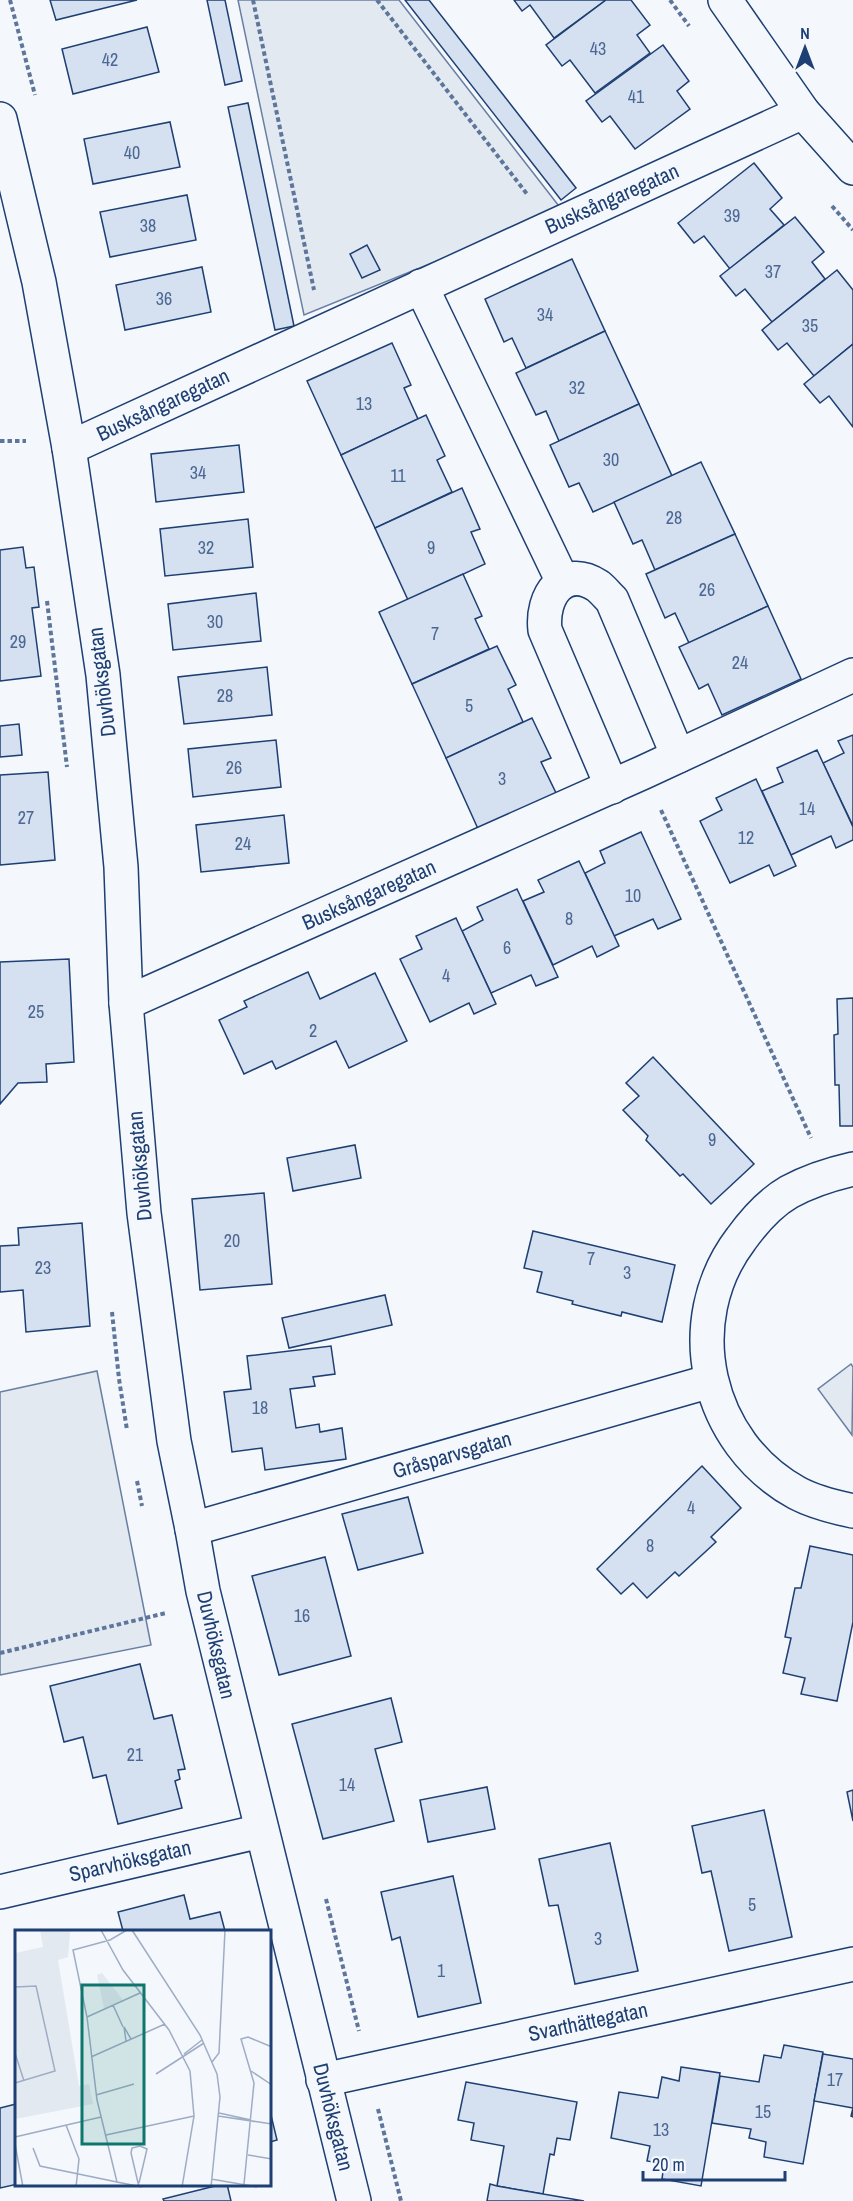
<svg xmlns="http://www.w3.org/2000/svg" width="853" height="2201" viewBox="0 0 853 2201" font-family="'Archivo Narrow',sans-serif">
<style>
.green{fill:#e3e9f0;stroke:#687fa3;stroke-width:1.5}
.building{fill:#d5e0f0;stroke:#1d3f73;stroke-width:1.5}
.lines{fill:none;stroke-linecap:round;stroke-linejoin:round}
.minor-casing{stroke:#1d3f73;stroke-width:36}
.path{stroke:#5e769c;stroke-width:4;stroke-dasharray:4.5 3;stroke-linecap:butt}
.minor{stroke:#f4f7fb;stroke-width:33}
.labels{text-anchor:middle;stroke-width:4.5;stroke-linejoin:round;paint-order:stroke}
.number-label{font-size:18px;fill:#4b6792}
.street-label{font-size:21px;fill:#1d3f73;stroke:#f4f7fb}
.inset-road{fill:none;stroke:#9eadc5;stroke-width:1.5}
.view{fill:#0f766e;fill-opacity:0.15;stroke:#0f766e;stroke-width:3}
.inset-edge{fill:none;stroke:#1d3f73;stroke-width:3}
</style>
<rect width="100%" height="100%" fill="#f4f7fb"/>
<!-- green -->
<g class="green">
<path d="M 238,0 L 399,0 L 562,210 L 304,315 Z"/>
<path d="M 851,1364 L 853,1367 L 852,1435 L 818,1389 Z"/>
<path d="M 97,1371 L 151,1645 L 0,1675 L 0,1392 Z"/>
</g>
<!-- building -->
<g class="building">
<path d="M 50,0 L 137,0 L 56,20 Z"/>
<path d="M 207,0 L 225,0 L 242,81 L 225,85 Z"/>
<path d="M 405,0 L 429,0 L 576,188 L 561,200 Z"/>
<path d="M 514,0 L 606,0 L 554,38 L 530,5 L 522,11 Z"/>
<path d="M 606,0 L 631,0 L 650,25 L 637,35 L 650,53 L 595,93 L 570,60 L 562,66 L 546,45 Z"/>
<path d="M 147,27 L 159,72 L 73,94 L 62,49 Z"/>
<path d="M 663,45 L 689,81 L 677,91 L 690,109 L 635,149 L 610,116 L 602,122 L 586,101 Z"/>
<path d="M 248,103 L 294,326 L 275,330 L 228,107 Z"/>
<path d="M 170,122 L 180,167 L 93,184 L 84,139 Z"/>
<path d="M 754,163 L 782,198 L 770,209 L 784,225 L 730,269 L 704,236 L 694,243 L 678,223 Z"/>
<path d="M 187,195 L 196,240 L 110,257 L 100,212 Z"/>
<path d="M 795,217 L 824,252 L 812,262 L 825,279 L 772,322 L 745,289 L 736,296 L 720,276 Z"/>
<path d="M 367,245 L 380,270 L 362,278 L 350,254 Z"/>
<path d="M 572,259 L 605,331 L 526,368 L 512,338 L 504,342 L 485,299 Z"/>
<path d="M 202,267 L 211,312 L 125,330 L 116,285 Z"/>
<path d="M 837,270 L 853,290 L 853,344 L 814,376 L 787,343 L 778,350 L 762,330 Z"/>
<path d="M 605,331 L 639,404 L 559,441 L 546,411 L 536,415 L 516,373 Z"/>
<path d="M 392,343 L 411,385 L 404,388 L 418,419 L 341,455 L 307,381 Z"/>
<path d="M 853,344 L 853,427 L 829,396 L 820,403 L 804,384 Z"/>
<path d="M 639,404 L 672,476 L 593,512 L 579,483 L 569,487 L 550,445 Z"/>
<path d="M 426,415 L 445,456 L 437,460 L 452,492 L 375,528 L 341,455 Z"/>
<path d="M 239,445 L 244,492 L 156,502 L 151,454 Z"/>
<path d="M 701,462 L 735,534 L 655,570 L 642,540 L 633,544 L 614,502 Z"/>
<path d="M 462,488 L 480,529 L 471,532 L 485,564 L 408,600 L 375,528 Z"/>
<path d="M 248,519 L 253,567 L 165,576 L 160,529 Z"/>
<path d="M 735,534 L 768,606 L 689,643 L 675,613 L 665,618 L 646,574 Z"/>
<path d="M 23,547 L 26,568 L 34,567 L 39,607 L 32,608 L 41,676 L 0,681 L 0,550 Z"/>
<path d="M 463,574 L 482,616 L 475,619 L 489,649 L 412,684 L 379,612 Z"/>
<path d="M 256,593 L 261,641 L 173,650 L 168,604 Z"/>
<path d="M 768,606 L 801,679 L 722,715 L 708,684 L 699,689 L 679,647 Z"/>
<path d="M 497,646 L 516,685 L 508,689 L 523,722 L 446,758 L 412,684 Z"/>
<path d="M 267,667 L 272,715 L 184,724 L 178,677 Z"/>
<path d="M 532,718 L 551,758 L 541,762 L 557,795 L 479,831 L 446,758 Z"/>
<path d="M 19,724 L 22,755 L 0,757 L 0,726 Z"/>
<path d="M 853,735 L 853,826 L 823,763 L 844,753 L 838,741 Z"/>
<path d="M 276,740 L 281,787 L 193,797 L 188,749 Z"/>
<path d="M 817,750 L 853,827 L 853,840 L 836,848 L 831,836 L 791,855 L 762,791 L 783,782 L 777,768 Z"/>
<path d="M 48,772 L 55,860 L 0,865 L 0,775 Z"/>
<path d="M 756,779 L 796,866 L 774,876 L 769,865 L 730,883 L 700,821 L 722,810 L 716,798 Z"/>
<path d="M 284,815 L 289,863 L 201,872 L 196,825 Z"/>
<path d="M 641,832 L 681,919 L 658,929 L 653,919 L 614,936 L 585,873 L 605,863 L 600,851 Z"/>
<path d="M 579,861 L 619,946 L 597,957 L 592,946 L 553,965 L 523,901 L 544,892 L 538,880 Z"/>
<path d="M 517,889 L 558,977 L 536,986 L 531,975 L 491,993 L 462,931 L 483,920 L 477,907 Z"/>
<path d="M 456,918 L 496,1004 L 474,1014 L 469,1003 L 430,1022 L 400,959 L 422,949 L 416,936 Z"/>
<path d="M 69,959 L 74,1062 L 46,1064 L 47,1082 L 18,1083 L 0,1104 L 0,962 Z"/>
<path d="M 308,972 L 320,999 L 375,973 L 407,1041 L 349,1068 L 336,1041 L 276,1069 L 272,1061 L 244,1074 L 219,1020 L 247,1007 L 244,1001 Z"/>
<path d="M 853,998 L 853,1126 L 840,1126 L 839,1085 L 835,1085 L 834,1035 L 838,1034 L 837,999 Z"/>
<path d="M 653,1057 L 754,1164 L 711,1204 L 683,1174 L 680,1176 L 646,1140 L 648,1136 L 623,1110 L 639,1096 L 626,1083 Z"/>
<path d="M 355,1145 L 361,1178 L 293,1191 L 287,1158 Z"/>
<path d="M 264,1193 L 272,1284 L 200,1290 L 192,1199 Z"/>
<path d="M 82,1223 L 90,1326 L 26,1332 L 23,1290 L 0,1292 L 0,1246 L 19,1245 L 18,1228 Z"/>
<path d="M 533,1231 L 675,1265 L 662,1322 L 622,1312 L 621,1316 L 572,1304 L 573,1301 L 537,1292 L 542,1272 L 524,1268 Z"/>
<path d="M 385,1295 L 392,1325 L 289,1348 L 282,1318 Z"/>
<path d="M 331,1346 L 335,1374 L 313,1377 L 315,1386 L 290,1389 L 296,1428 L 319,1424 L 320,1432 L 342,1428 L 346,1459 L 265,1470 L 262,1448 L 232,1452 L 224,1392 L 251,1389 L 247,1356 Z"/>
<path d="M 702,1466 L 741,1508 L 711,1537 L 716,1542 L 679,1576 L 675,1572 L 647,1598 L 633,1583 L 621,1594 L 597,1569 Z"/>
<path d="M 408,1497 L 423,1553 L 358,1570 L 342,1514 Z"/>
<path d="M 810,1546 L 853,1555 L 853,1622 L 837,1701 L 801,1694 L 805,1678 L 783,1673 L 791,1638 L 785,1637 L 795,1588 L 801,1588 Z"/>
<path d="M 325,1557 L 351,1656 L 279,1675 L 252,1576 Z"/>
<path d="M 140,1664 L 154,1719 L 172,1715 L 185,1769 L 178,1770 L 180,1779 L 175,1781 L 182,1808 L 118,1824 L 106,1775 L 93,1778 L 83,1737 L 64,1742 L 50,1686 Z"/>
<path d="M 391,1698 L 402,1742 L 375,1749 L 394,1821 L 323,1839 L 292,1724 Z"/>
<path d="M 487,1787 L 495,1829 L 428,1842 L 420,1800 Z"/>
<path d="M 853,1790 L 853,1821 L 847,1792 Z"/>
<path d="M 764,1810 L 792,1937 L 729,1951 L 711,1871 L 702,1873 L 692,1826 Z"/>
<path d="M 610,1843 L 638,1971 L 575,1984 L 558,1905 L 549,1906 L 539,1859 Z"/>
<path d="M 453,1876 L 481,2003 L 418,2017 L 400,1937 L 392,1940 L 381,1892 Z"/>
<path d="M 184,1895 L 190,1919 L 220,1912 L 225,1931 L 123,1931 L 118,1912 Z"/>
<path d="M 784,2045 L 823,2052 L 803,2164 L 764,2157 L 766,2142 L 749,2138 L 751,2129 L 712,2123 L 720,2076 L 759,2082 L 764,2055 L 781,2058 Z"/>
<path d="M 823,2054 L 853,2059 L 853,2117 L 851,2116 L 853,2108 L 814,2101 Z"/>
<path d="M 681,2067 L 720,2073 L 701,2186 L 662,2179 L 664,2164 L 647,2161 L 650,2146 L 611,2138 L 619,2092 L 658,2098 L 662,2077 L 679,2081 Z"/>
<path d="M 466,2082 L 577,2102 L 570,2140 L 557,2138 L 554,2155 L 550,2154 L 543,2194 L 497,2186 L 504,2146 L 471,2140 L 474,2123 L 458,2120 Z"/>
<path d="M 16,2104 L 18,2184 L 0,2188 L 0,2108 Z"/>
<path d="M 270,2111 L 277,2140 L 270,2142 Z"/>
<path d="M 223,2184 L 227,2184 L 231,2201 L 164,2201 L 163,2199 Z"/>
<path d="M 490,2184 L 497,2186 L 584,2201 L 487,2201 Z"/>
</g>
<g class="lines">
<!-- minor casing -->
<g class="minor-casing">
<g id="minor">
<path d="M 725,0 L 803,112 L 853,168"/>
<path d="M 0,119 L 39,282 L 69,448 L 103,675 L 121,867 L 126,1003 L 144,1213 L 174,1441 L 192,1529 L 203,1591 L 354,2201"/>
<path d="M 421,286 L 563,582"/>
<path d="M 69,448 L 803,112"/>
<path d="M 612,787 L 545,630 C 541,597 563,563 598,586 C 603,590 607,595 612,600 L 678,756"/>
<path d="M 126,1003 L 644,772 L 853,675"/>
<path d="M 853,1169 C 831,1174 809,1181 789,1192 C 770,1203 754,1221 741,1239 C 678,1322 706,1443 797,1493 C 814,1502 834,1507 853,1511"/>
<path d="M 192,1529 L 711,1381"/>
<path d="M 0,1892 L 261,1831"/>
<path d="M 323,2080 L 853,1964"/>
</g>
</g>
<!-- path -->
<g class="path">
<path d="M 10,0 L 35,95"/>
<path d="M 253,0 L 314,290"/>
<path d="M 377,0 L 527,194"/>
<path d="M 670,0 L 689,26"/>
<path d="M 832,206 L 853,230"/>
<path d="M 0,441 L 26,441"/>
<path d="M 47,601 L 67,767"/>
<path d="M 661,810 L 811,1138"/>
<path d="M 112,1312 L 119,1379 L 127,1430"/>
<path d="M 137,1481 L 142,1506"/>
<path d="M 0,1653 L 166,1613"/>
<path d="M 326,1899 L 359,2031"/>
<path d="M 378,2109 L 401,2201"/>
</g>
<!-- minor -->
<use href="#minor" class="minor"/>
</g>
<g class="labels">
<!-- number labels -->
<g class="number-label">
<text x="598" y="55">43</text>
<text x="110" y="66">42</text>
<text x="636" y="103">41</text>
<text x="132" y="159">40</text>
<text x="732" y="222">39</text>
<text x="148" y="232">38</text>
<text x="773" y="278">37</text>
<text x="164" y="305">36</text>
<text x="545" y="321">34</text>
<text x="810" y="332">35</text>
<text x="577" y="394">32</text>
<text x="364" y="410">13</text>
<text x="611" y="466">30</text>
<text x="198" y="479">34</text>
<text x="398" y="482">11</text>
<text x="674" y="524">28</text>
<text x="206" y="554">32</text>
<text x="431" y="554">9</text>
<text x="707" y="596">26</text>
<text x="215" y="628">30</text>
<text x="435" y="640">7</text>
<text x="18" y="648">29</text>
<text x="740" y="669">24</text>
<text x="225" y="702">28</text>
<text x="469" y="712">5</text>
<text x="234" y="774">26</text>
<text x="502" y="785">3</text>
<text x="807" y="815">14</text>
<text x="26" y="824">27</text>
<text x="746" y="844">12</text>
<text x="243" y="850">24</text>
<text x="633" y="902">10</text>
<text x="569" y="925">8</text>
<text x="507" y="954">6</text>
<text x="446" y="982">4</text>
<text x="36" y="1018">25</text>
<text x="313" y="1037">2</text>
<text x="712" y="1146">9</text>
<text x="232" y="1247">20</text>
<text x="591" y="1265">7</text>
<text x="43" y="1274">23</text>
<text x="627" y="1279">3</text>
<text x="260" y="1414">18</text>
<text x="691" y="1514">4</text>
<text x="650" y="1552">8</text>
<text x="302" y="1622">16</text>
<text x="135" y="1761">21</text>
<text x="347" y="1791">14</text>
<text x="752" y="1911">5</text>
<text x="598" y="1945">3</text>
<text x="441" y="1977">1</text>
<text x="835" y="2086">17</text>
<text x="763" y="2118">15</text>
<text x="661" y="2136">13</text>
</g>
<!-- street labels -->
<g class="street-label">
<text transform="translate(612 199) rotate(-24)" y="7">Busksångaregatan</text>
<text transform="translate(163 405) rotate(-25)" y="7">Busksångaregatan</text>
<text transform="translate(102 682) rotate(-97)" y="7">Duvhöksgatan</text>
<text transform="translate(369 895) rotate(-24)" y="7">Busksångaregatan</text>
<text transform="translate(140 1166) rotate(-95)" y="7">Duvhöksgatan</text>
<text transform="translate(452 1455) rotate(-16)" y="7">Gråsparvsgatan</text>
<text transform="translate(216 1645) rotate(77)" y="7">Duvhöksgatan</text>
<text transform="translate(130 1861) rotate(-13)" y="7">Sparvhöksgatan</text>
<text transform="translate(588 2022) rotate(-12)" y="7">Svarthättegatan</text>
<text transform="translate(333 2117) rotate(76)" y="7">Duvhöksgatan</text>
</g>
</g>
<!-- overview -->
<g transform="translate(15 1930)">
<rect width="256" height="256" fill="#f4f7fb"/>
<path d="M 25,0 L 59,0 L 55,2 L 53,27 L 43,30 L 64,156 L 74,154 L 78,174 L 0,189 L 0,23 L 28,17 ZM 87,43 L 108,70 L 89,78 L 82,45 Z" fill="#e3e9f0"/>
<path class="inset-road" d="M 86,0 L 108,40 L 154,100 L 175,141 L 179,186 L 167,257M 112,0 L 95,10 L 58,20 L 72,87 L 82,170 L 102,252 L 127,257M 117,0 L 185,105 L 202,144 L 205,167 L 196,257M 0,57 L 21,56 L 40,141 L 0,153M 98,75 L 108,97M 72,87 L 125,63M 111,111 L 109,97 L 116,109M 0,123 L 9,151M 169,124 L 187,110M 76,127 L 150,94M 197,132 L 204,123 L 210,0M 236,141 L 257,155M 141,144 L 189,113M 81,165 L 119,154M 204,183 L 236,190M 203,186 L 257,194M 51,195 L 64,229 L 61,257M 91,205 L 179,186M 0,207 L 86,187M 0,214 L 8,257M 18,218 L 25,236 L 102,252M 233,225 L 257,229M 196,249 L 242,257M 229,254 L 239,153 L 226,109 L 233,107 L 257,117M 124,257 L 116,223 L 117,218 L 125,216 L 132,219 L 124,253"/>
<path class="view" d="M 67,55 L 129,55 L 129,214 L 67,214 Z"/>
<rect width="256" height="256" class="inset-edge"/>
</g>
<!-- north arrow -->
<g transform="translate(805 48)" stroke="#f4f7fb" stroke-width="4.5" paint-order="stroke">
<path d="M0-4.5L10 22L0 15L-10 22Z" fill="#1d3f73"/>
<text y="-9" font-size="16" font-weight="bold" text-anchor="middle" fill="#1d3f73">N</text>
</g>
<!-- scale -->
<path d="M643 2171v9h142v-9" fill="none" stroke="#1d3f73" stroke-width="3"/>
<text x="652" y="2171" font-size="18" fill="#1d3f73" stroke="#f4f7fb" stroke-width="4.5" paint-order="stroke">20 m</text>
</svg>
